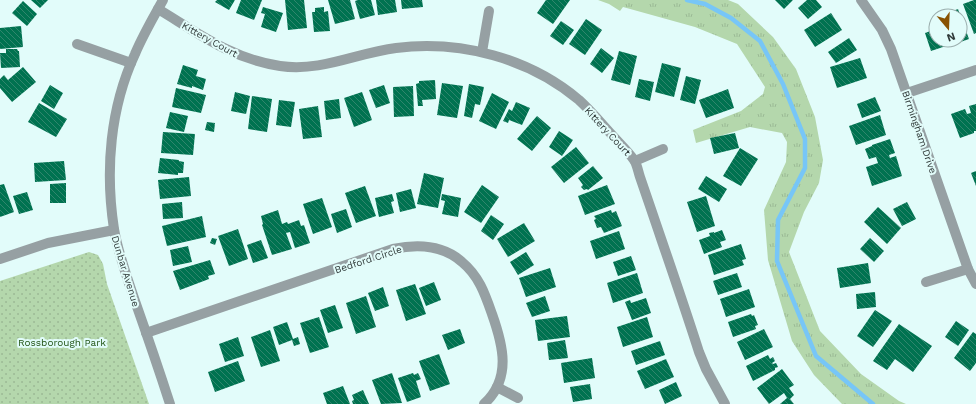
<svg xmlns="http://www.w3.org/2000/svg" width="976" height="404" viewBox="0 0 976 404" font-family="'Work Sans',sans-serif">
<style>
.grass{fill:url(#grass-tufts)}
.park{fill:url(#park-dots)}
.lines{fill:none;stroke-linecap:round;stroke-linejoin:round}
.stream{stroke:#77c6f7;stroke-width:4.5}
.building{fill:url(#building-back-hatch)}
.street{stroke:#96a0a3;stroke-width:10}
.labels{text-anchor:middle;stroke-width:4;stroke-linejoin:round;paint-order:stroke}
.street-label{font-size:10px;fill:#303a39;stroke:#e2fcfa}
.park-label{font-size:10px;fill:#225415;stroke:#e2fcfa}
</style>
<defs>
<pattern id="grass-tufts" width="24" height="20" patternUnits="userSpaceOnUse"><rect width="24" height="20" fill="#b4d7ac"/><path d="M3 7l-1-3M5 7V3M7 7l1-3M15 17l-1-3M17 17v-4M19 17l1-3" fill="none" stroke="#9bb995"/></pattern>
<pattern id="park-dots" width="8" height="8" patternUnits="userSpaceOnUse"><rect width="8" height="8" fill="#b4d7ac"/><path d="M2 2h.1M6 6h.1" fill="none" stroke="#9bb995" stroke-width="1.8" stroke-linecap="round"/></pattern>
<pattern id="building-back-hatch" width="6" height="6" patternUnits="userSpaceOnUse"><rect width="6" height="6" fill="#007250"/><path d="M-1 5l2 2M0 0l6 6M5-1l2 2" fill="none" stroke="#30866d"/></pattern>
</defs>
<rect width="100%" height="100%" fill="#e2fcfa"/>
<!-- grass -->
<path class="grass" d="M 598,0 L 728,0 L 738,4 L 773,37 L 796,69 L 815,117 L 823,160 L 819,183 L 804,212 L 789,252 L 820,331 L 861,374 L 899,401 L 906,404 L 842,404 L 814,375 L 792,341 L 768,260 L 764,210 L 786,162 L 787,142 L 782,133 L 750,127 L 696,143 L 693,130 L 741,111 L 763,94 L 765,87 L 737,44 L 695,27 L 623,7 L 620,11 L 609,4 Z"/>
<!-- park -->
<path class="park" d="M 89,252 L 98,255 L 103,264 L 107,284 L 149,404 L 0,404 L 0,281 Z"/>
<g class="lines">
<!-- stream -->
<path class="stream" d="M 687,0 L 705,4 L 731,18 L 760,41 L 783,84 L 805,139 L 805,168 L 778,220 L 777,261 L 816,356 L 873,404"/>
</g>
<!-- building -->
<g class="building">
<path d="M 31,0 L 48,0 L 40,8 Z"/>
<path d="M 217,0 L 235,0 L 229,10 L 215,2 Z"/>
<path d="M 241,0 L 262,0 L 254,20 L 236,13 Z"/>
<path d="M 285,0 L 304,0 L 307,28 L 288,30 Z"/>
<path d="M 328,0 L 350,0 L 355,19 L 335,24 Z"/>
<path d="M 358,0 L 371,0 L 375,15 L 360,19 L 355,1 Z"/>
<path d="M 376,0 L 395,0 L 397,12 L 378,15 Z"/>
<path d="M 401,0 L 422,0 L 423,7 L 402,9 Z"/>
<path d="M 546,0 L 570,0 L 553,24 L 537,13 Z"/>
<path d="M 775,0 L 793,0 L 784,9 Z"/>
<path d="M 807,0 L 816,0 L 822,7 L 808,19 L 798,8 Z"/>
<path d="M 974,0 L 976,0 L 976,33 L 974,34 L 963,4 Z"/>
<path d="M 23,1 L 37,14 L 27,26 L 12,13 Z"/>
<path d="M 263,7 L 283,13 L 276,32 L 261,27 L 265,14 L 261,13 Z"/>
<path d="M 324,7 L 324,12 L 328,11 L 330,31 L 314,32 L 312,12 L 315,12 L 315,8 Z"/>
<path d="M 958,9 L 969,39 L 949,46 L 947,40 L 960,40 L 960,16 L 939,16 Z"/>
<path d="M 831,13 L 842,30 L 815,47 L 804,30 Z"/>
<path d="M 586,19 L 602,30 L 585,55 L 569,44 Z"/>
<path d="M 561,21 L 574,30 L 563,45 L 550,36 Z"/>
<path d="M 21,26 L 23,47 L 0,49 L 0,28 Z"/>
<path d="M 936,29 L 936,40 L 944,40 L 946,46 L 931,51 L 925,33 Z"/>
<path d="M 849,38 L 857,50 L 836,63 L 828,52 Z"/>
<path d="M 601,48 L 614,58 L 602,73 L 590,64 Z"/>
<path d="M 6,49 L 17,49 L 18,51 L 19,51 L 20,67 L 1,68 L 0,53 L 6,53 Z"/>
<path d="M 619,51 L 637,56 L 630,85 L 611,80 Z"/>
<path d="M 860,58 L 867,78 L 837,88 L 830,67 Z"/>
<path d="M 662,63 L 681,68 L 674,97 L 655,92 Z"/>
<path d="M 183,65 L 198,70 L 196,76 L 206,79 L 203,90 L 192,86 L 192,88 L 177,84 Z"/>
<path d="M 23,67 L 36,82 L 12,102 L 0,88 L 0,79 L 4,75 L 8,80 Z"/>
<path d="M 686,76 L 701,80 L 695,104 L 680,100 Z"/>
<path d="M 639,79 L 654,82 L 650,101 L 635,97 Z"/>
<path d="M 435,80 L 436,99 L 422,100 L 423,106 L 418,106 L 416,84 L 419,83 L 419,81 Z"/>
<path d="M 442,83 L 463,86 L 457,118 L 437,115 Z"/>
<path d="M 469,84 L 484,87 L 480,105 L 475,104 L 472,118 L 464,116 Z"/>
<path d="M 50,85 L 63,93 L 54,109 L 41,101 Z"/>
<path d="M 384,85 L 390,103 L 376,108 L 369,90 Z"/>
<path d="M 413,86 L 414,116 L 394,117 L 393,87 Z"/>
<path d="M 176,88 L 206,95 L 201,113 L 172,107 Z"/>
<path d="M 728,89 L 734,108 L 706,118 L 699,100 Z"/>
<path d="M 235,92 L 250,96 L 246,114 L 231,111 Z"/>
<path d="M 362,92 L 372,120 L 354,127 L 344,98 Z"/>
<path d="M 492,93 L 509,102 L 496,129 L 479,121 Z"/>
<path d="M 252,96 L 272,99 L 267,132 L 248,129 Z"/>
<path d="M 875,97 L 881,111 L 862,118 L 857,104 Z"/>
<path d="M 339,99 L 341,118 L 326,120 L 324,101 Z"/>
<path d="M 279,100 L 295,102 L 291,127 L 276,125 Z"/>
<path d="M 516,102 L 530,108 L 522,125 L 509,120 L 508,123 L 503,121 L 509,109 L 512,111 Z"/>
<path d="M 39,103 L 67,119 L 56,137 L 28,122 Z"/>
<path d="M 976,104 L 976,131 L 974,131 L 974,133 L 960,138 L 951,114 L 965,109 L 967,114 L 971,113 L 969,106 Z"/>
<path d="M 318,106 L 322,137 L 303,139 L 299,109 Z"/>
<path d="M 170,112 L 188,116 L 184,132 L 166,128 Z"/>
<path d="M 880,115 L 886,135 L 856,145 L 849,126 Z"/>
<path d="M 537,116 L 551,128 L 532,151 L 517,139 Z"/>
<path d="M 207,122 L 215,123 L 214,132 L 205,130 Z"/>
<path d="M 559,131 L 573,140 L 562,156 L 549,147 Z"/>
<path d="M 163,132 L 195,134 L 193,155 L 161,153 Z"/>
<path d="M 735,133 L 739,148 L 714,154 L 710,138 Z"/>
<path d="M 890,139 L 895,153 L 889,155 L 890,158 L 896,156 L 902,176 L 872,186 L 866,167 L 878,163 L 876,157 L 869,159 L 865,149 L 872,146 L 872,145 Z"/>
<path d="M 576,147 L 589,163 L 564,183 L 551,167 Z"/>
<path d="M 740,148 L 758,159 L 741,186 L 723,176 Z"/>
<path d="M 160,158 L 179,160 L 179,161 L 184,162 L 183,173 L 178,173 L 178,175 L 158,173 Z"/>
<path d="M 64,161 L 66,180 L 35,182 L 34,163 Z"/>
<path d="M 593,166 L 603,178 L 588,190 L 587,189 L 584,190 L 581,187 L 583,185 L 578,178 Z"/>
<path d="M 976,171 L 976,186 L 971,173 Z"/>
<path d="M 424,173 L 444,178 L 438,208 L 417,204 Z"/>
<path d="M 706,176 L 727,189 L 719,202 L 698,189 Z"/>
<path d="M 189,177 L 191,196 L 160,199 L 158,180 Z"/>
<path d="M 66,183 L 66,203 L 50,203 L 50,184 Z"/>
<path d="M 4,184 L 14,212 L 0,217 L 0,185 Z"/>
<path d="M 482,185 L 499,197 L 481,223 L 464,212 Z"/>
<path d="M 607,185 L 615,204 L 585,215 L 578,196 Z"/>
<path d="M 365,186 L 376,216 L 356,223 L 345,193 Z"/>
<path d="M 411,189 L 416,208 L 400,212 L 396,193 Z"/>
<path d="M 27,192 L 33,210 L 19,214 L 13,196 Z"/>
<path d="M 392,194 L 394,201 L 391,202 L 394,213 L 379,217 L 375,198 Z"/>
<path d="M 442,194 L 461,198 L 458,217 L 442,214 L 445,201 L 441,200 Z"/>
<path d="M 706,196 L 715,226 L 697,232 L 687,202 Z"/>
<path d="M 322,198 L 332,227 L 313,234 L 303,204 Z"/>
<path d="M 182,202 L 183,218 L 163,219 L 162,204 Z"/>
<path d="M 907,202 L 916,219 L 902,226 L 893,209 Z"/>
<path d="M 878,207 L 901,228 L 887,244 L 864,222 Z"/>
<path d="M 346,209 L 352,227 L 337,233 L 331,214 Z"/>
<path d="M 278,210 L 282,224 L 287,222 L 288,224 L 299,220 L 301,226 L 304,225 L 310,243 L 295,248 L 290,232 L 286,233 L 292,249 L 272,255 L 262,225 L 263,224 L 261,216 Z"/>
<path d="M 611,210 L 612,213 L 616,211 L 622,226 L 604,233 L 601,227 L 597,228 L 594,220 L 596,219 L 594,216 Z"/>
<path d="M 491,215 L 504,224 L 493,240 L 481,231 Z"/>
<path d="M 202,216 L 206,237 L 167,246 L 162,226 Z"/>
<path d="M 524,223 L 535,241 L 508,257 L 497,239 Z"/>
<path d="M 238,229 L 248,259 L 229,266 L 218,236 Z"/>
<path d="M 722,230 L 726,240 L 720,242 L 722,247 L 704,254 L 699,240 L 710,236 L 709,233 L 714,232 L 714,233 Z"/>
<path d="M 619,231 L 625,249 L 596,259 L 590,241 Z"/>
<path d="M 212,238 L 217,239 L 215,245 L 210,243 Z"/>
<path d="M 870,238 L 884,251 L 874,262 L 860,249 Z"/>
<path d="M 261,240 L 268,258 L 253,263 L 247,245 Z"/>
<path d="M 741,244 L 746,259 L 742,260 L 744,265 L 714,275 L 708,255 Z"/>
<path d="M 188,246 L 192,262 L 173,266 L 170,250 Z"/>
<path d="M 526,252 L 534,265 L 518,275 L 510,262 Z"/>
<path d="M 631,256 L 636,270 L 618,276 L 613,262 Z"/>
<path d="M 210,260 L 215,274 L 208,276 L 209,279 L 180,290 L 173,271 Z"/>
<path d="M 868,263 L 871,283 L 840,288 L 837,268 Z"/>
<path d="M 550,268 L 556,287 L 526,297 L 519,278 Z"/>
<path d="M 637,273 L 643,293 L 613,303 L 607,283 Z"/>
<path d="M 737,273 L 742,287 L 718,295 L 713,281 Z"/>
<path d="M 434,282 L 441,300 L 426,306 L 419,288 Z"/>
<path d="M 415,284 L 426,314 L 406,321 L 396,290 Z"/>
<path d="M 383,287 L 389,306 L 375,311 L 368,293 Z"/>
<path d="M 749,289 L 755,307 L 726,317 L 720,299 Z"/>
<path d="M 875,292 L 876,307 L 857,309 L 856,294 Z"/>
<path d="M 366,296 L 376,327 L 356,334 L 346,303 Z"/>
<path d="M 545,296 L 550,311 L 532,317 L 526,303 Z"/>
<path d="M 646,298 L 651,313 L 632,320 L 625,302 L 630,300 L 631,303 Z"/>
<path d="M 335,305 L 343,328 L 328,333 L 320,310 Z"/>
<path d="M 875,310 L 892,321 L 873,347 L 857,336 Z"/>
<path d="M 751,314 L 752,316 L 754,315 L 758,325 L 755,326 L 756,329 L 733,337 L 728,322 Z"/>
<path d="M 567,316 L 570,337 L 538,341 L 535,320 Z"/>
<path d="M 319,317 L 329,347 L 310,353 L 300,323 Z"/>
<path d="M 647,317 L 653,337 L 623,347 L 617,327 Z"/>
<path d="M 956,321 L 969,330 L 958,346 L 945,337 Z"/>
<path d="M 287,322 L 293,339 L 298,337 L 300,344 L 294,346 L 292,340 L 279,345 L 273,327 Z"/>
<path d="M 899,324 L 932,346 L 913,372 L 895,359 L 887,370 L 873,361 Z"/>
<path d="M 460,329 L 465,343 L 448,350 L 442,335 Z"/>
<path d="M 764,329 L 773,347 L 745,360 L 737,342 Z"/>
<path d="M 270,330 L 280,361 L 261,367 L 251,337 Z"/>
<path d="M 973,332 L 976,334 L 976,363 L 970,371 L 954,358 Z"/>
<path d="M 238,337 L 244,356 L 225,362 L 219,344 Z"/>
<path d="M 565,340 L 568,358 L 549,360 L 547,343 Z"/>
<path d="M 660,341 L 665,355 L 636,365 L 631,351 Z"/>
<path d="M 439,354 L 450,384 L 430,391 L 419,361 Z"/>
<path d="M 768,355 L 770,359 L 773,357 L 775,361 L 772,363 L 773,364 L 776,363 L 778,367 L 775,368 L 775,370 L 753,381 L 746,366 Z"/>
<path d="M 592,358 L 595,378 L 564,383 L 561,363 Z"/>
<path d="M 666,359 L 674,377 L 645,389 L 637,371 Z"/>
<path d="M 238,361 L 245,381 L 215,392 L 208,372 Z"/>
<path d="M 782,369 L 794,385 L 789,388 L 794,395 L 790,399 L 794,404 L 780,404 L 787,398 L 784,393 L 769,404 L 757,388 Z"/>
<path d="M 392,373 L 402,403 L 381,404 L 372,380 Z"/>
<path d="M 413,373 L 414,375 L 418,373 L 421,379 L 416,381 L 421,397 L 407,402 L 398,378 Z"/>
<path d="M 676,382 L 682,396 L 665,404 L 659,390 Z"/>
<path d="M 590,384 L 592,399 L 573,402 L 570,387 Z"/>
<path d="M 343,386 L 350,404 L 327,404 L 323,393 Z"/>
<path d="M 363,390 L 369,404 L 353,404 L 352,401 L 354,400 L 352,395 Z"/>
</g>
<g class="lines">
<!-- street -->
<g class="street">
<path d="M 163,0 C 153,18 143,35 135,54 C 110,108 105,170 114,229 C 118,253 127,277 135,301 C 147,335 159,370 170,404"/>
<path d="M 861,0 L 882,30 L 891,49 L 968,269 L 976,284"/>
<path d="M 158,9 C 198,33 232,59 280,66 C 322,72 356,53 396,48 C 461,40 529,58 579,100 C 591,111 601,123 612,135 C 619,143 628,151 634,160 C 637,164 638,171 640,177 C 644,189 648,200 652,212 C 668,259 684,305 699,352 L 706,369 L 725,404"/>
<path d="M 77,44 L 131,63"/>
<path d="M 482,52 L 489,11"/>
<path d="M 907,93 L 976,70"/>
<path d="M 635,161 L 663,149"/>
<path d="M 0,259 L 48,243 L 114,230"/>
<path d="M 926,282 L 968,269"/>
<path d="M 146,333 L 393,249 C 417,244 443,245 462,262 C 479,276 485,294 492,314 C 503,345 512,378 484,404"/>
<path d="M 497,387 L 518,398"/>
</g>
</g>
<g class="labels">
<!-- street labels -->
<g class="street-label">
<text transform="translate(210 39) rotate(29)" y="4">Kittery Court</text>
<text transform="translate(608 131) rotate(47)" y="4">Kittery Court</text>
<text transform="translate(920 132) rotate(71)" y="4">Birmingham Drive</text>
<text transform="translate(368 259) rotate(-18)" y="4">Bedford Circle</text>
<text transform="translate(126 271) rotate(73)" y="4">Dunbar Avenue</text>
</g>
<!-- park labels -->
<g class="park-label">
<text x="62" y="346">Rossborough Park</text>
</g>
</g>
<!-- north arrow -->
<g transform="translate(948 28) rotate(161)"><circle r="19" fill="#e2fcfa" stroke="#9baead"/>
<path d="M0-3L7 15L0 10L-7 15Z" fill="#895303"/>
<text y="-6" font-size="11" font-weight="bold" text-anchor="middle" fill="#303a39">N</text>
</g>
</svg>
